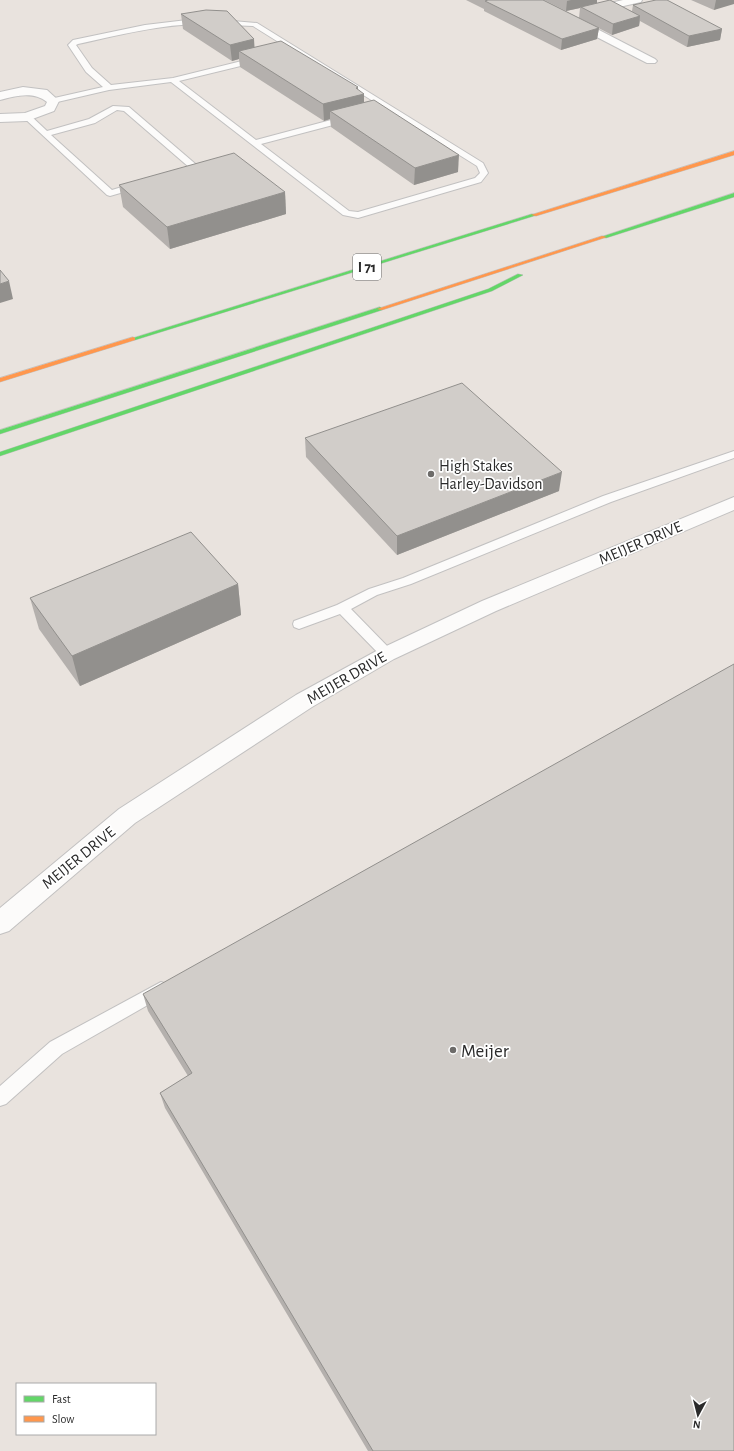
<svg xmlns="http://www.w3.org/2000/svg" width="734" height="1451" viewBox="0 0 734 1451" font-family="'Alegreya Sans',sans-serif">
<style>
.lines{fill:none;stroke-linecap:round;stroke-linejoin:round}
.lane-casing{stroke:#c2c1c1;stroke-width:2}
.street-casing{stroke:#c2c1c1;stroke-width:2}
.fast-casing{stroke:#c4c2c0;stroke-width:1}
.slow-casing{stroke:#c4c2c0;stroke-width:1}
.lane{fill:#fcfbfa;fill-rule:evenodd}
.street{fill:#fcfbfa;fill-rule:evenodd}
.fast{fill:#63d668;fill-rule:evenodd}
.slow{fill:#ff974d;fill-rule:evenodd}
.wall{fill:#b4b0ad}
.shaded-wall{fill:#92908d}
.building{fill:#d1cdc9;stroke:#92908d}
.poi-dot{fill:#6d6b69;stroke:#fff;stroke-width:1.5}
.labels{text-anchor:middle;stroke-width:3.5;stroke-linejoin:round;paint-order:stroke}
.shield{fill:#fff;stroke:#6a6a6a;stroke-width:1}
.shield-label{font-size:15px;font-weight:bold;fill:#2a2a2a}
.poi-label{font-size:16px;fill:#2a2a2a;stroke:#fff;text-anchor:start}
.street-label{font-size:16px;fill:#2a2a2a;stroke:#fff}
.near-poi-label{font-size:19px;fill:#2a2a2a;stroke:#fff;text-anchor:start}
</style>
<rect width="100%" height="100%" fill="#e9e3de"/>
<g class="lines">
<!-- lane casing -->
<g class="lane-casing">
<g id="lane">
<path d="M 187,20 L 221,20 L 257,23 L 483,163 L 488,173 L 481,182 L 358,218 L 343,215 L 171,82 L 109,90 L 53,103 L 49,101 L 50,99 L 103,87 L 86,72 L 68,45 L 73,40 L 145,25 ZM 204,24 L 253,26 L 477,166 L 480,173 L 475,178 L 358,212 L 349,211 L 261,144 L 352,120 L 352,116 L 346,116 L 256,140 L 179,81 L 261,61 L 261,57 L 258,57 L 173,78 L 111,85 L 92,68 L 76,45 L 78,44 C 120,35 161,24 204,24 Z"/>
<path d="M 113,106 L 129,107 L 199,167 L 200,169 L 199,171 L 183,176 L 180,175 L 179,173 L 190,168 L 124,111 L 117,110 L 95,123 L 51,135 L 112,190 L 138,182 L 142,185 L 141,187 L 110,196 L 107,195 L 23,117 L 27,115 L 30,115 L 47,131 L 89,119 Z"/>
<path d="M 734,451 L 734,458 L 611,502 L 411,584 L 377,595 L 351,609 L 392,651 L 394,654 L 392,657 L 387,659 L 382,657 L 340,614 L 299,629 L 294,627 L 293,624 L 294,621 L 337,605 L 369,589 L 403,578 L 603,496 Z"/>
<path d="M 161,982 L 167,984 L 169,989 L 167,994 L 62,1054 L 6,1104 L 0,1106 L 0,1086 L 50,1042 Z"/>
</g>
</g>
<!-- street casing -->
<g class="street-casing">
<g id="street">
<path d="M 528,0 L 541,0 L 655,59 L 657,61 L 655,63 L 647,63 L 529,2 Z"/>
<path d="M 623,0 L 642,0 L 641,2 L 589,14 L 584,11 L 585,9 Z"/>
<path d="M 23,87 L 47,90 L 59,101 L 54,111 L 27,121 L 0,122 L 0,114 L 25,113 L 45,106 L 47,102 C 33,91 16,96 0,100 L 0,92 Z"/>
<path d="M 734,497 L 734,510 L 496,611 L 394,659 L 312,707 L 135,823 L 9,931 L 0,934 L 0,908 L 119,809 L 296,695 L 380,649 L 482,601 Z"/>
</g>
</g>
<!-- fast casing -->
<g class="fast-casing">
<g id="fast">
<path d="M 734,193 L 734,197 L 606,238 L 601,237 Z"/>
<path d="M 532,214 L 537,215 L 135,340 L 130,339 Z"/>
<path d="M 518,274 L 523,275 L 492,291 L 0,456 L 0,452 L 488,289 Z"/>
<path d="M 380,307 L 383,309 L 382,310 L 0,434 L 0,430 Z"/>
</g>
</g>
<!-- slow casing -->
<g class="slow-casing">
<g id="slow">
<path d="M 734,151 L 734,155 L 536,216 L 531,215 Z"/>
<path d="M 602,236 L 607,237 L 382,310 L 377,309 Z"/>
<path d="M 133,337 L 135,338 L 135,340 L 0,382 L 0,378 Z"/>
</g>
</g>
<!-- lane -->
<use href="#lane" class="lane"/>
<!-- street -->
<use href="#street" class="street"/>
<!-- fast -->
<use href="#fast" class="fast"/>
<!-- slow -->
<use href="#slow" class="slow"/>
</g>
<!-- wall -->
<g class="wall">
<path d="M 466,0 L 543,0 L 599,28 L 597,39 L 561,50 L 484,11 L 484,9 Z"/>
<path d="M 544,0 L 597,0 L 597,3 L 632,11 L 633,5 L 722,29 L 720,40 L 687,47 L 640,21 L 639,26 L 612,35 L 579,18 L 580,8 L 566,11 Z"/>
<path d="M 691,0 L 734,0 L 714,10 Z"/>
<path d="M 181,14 L 254,39 L 254,47 L 358,90 L 364,102 L 458,172 L 414,185 L 331,127 L 330,119 L 324,121 L 240,67 L 239,59 L 232,61 L 183,29 Z"/>
<path d="M 119,185 L 285,192 L 286,214 L 170,249 L 123,207 Z"/>
<path d="M 305,438 L 559,491 L 397,555 L 306,457 Z"/>
<path d="M 238,584 L 241,615 L 80,686 L 39,629 L 30,598 Z"/>
<path d="M 143,994 L 734,1451 L 368,1451 L 165,1108 L 160,1093 L 188,1076 L 148,1011 Z"/>
</g>
<!-- shaded-wall -->
<g class="shaded-wall">
<path d="M 571,0 L 597,0 L 597,4 L 581,7 L 580,8 L 566,11 L 567,1 Z"/>
<path d="M 716,0 L 734,0 L 734,4 L 714,10 Z"/>
<path d="M 640,16 L 639,26 L 612,35 L 613,24 Z"/>
<path d="M 599,28 L 597,39 L 561,50 L 562,39 Z"/>
<path d="M 722,29 L 720,40 L 687,47 L 689,36 Z"/>
<path d="M 254,39 L 255,55 L 239,51 L 239,59 L 232,61 L 230,45 Z"/>
<path d="M 358,87 L 358,95 L 364,94 L 364,110 L 330,111 L 330,119 L 324,121 L 323,104 Z"/>
<path d="M 459,155 L 458,172 L 414,185 L 415,168 Z"/>
<path d="M 285,192 L 286,214 L 170,249 L 167,227 Z"/>
<path d="M 9,281 L 13,299 L 0,303 L 0,284 Z"/>
<path d="M 562,472 L 559,491 L 397,555 L 397,536 Z"/>
<path d="M 238,584 L 241,615 L 80,686 L 72,656 Z"/>
</g>
<!-- building -->
<g class="building">
<path d="M 488,0 L 543,0 L 599,28 L 562,39 L 485,1 Z"/>
<path d="M 610,0 L 640,16 L 613,24 L 581,7 Z"/>
<path d="M 656,0 L 667,0 L 722,29 L 689,36 L 633,5 Z"/>
<path d="M 206,10 L 227,11 L 254,39 L 230,45 L 181,14 Z"/>
<path d="M 281,41 L 358,87 L 356,88 L 364,94 L 323,104 L 239,51 Z"/>
<path d="M 374,100 L 459,155 L 415,168 L 330,111 Z"/>
<path d="M 234,153 L 285,192 L 167,227 L 119,185 Z"/>
<path d="M 0,270 L 9,281 L 0,284 Z"/>
<path d="M 462,383 L 562,472 L 397,536 L 305,438 Z"/>
<path d="M 191,532 L 238,584 L 72,656 L 30,598 Z"/>
<path d="M 734,664 L 734,1451 L 373,1451 L 160,1093 L 192,1073 L 143,994 Z"/>
</g>
<!-- markers -->
<g class="poi-dot">
<circle cx="431" cy="474" r="4"/>
<circle cx="453" cy="1050" r="4"/>
</g>
<g class="labels">
<!-- shield labels -->
<rect class="shield" x="353" y="254" width="28" height="26" rx="3"/>
<g class="shield-label">
<text x="367" y="272">I 71</text>
</g>
<!-- poi labels -->
<g class="poi-label">
<text x="439" y="471">High Stakes<tspan x="439" dy="18">Harley-Davidson</tspan></text>
</g>
<!-- street labels -->
<g class="street-label">
<text transform="translate(640 542) rotate(-23)" y="6">MEIJER DRIVE</text>
<text transform="translate(346 677) rotate(-30)" y="6">MEIJER DRIVE</text>
<text transform="translate(78 857) rotate(-39)" y="6">MEIJER DRIVE</text>
</g>
<!-- near-poi labels -->
<g class="near-poi-label">
<text x="461" y="1057">Meijer</text>
</g>
</g>
<!-- legend -->
<rect x="16" y="1383" width="140" height="52" fill="#ffffff" stroke="#aaaaaa"/>
<rect x="24" y="1396" width="20" height="6" fill="#63d668" stroke="#aaaaaa"/>
<text x="52" y="1403" font-size="12" fill="#2a2a2a">Fast</text>
<rect x="24" y="1416" width="20" height="6" fill="#ff974d" stroke="#aaaaaa"/>
<text x="52" y="1423" font-size="12" fill="#2a2a2a">Slow</text>
<!-- north arrow -->
<g transform="translate(698 1415) rotate(187)" stroke="#ffffff" stroke-width="3" paint-order="stroke">
<path d="M0-3L7 15L0 10L-7 15Z" fill="#2a2a2a"/>
<text y="-6" font-size="11" font-weight="bold" text-anchor="middle" fill="#2a2a2a">N</text>
</g>
</svg>
